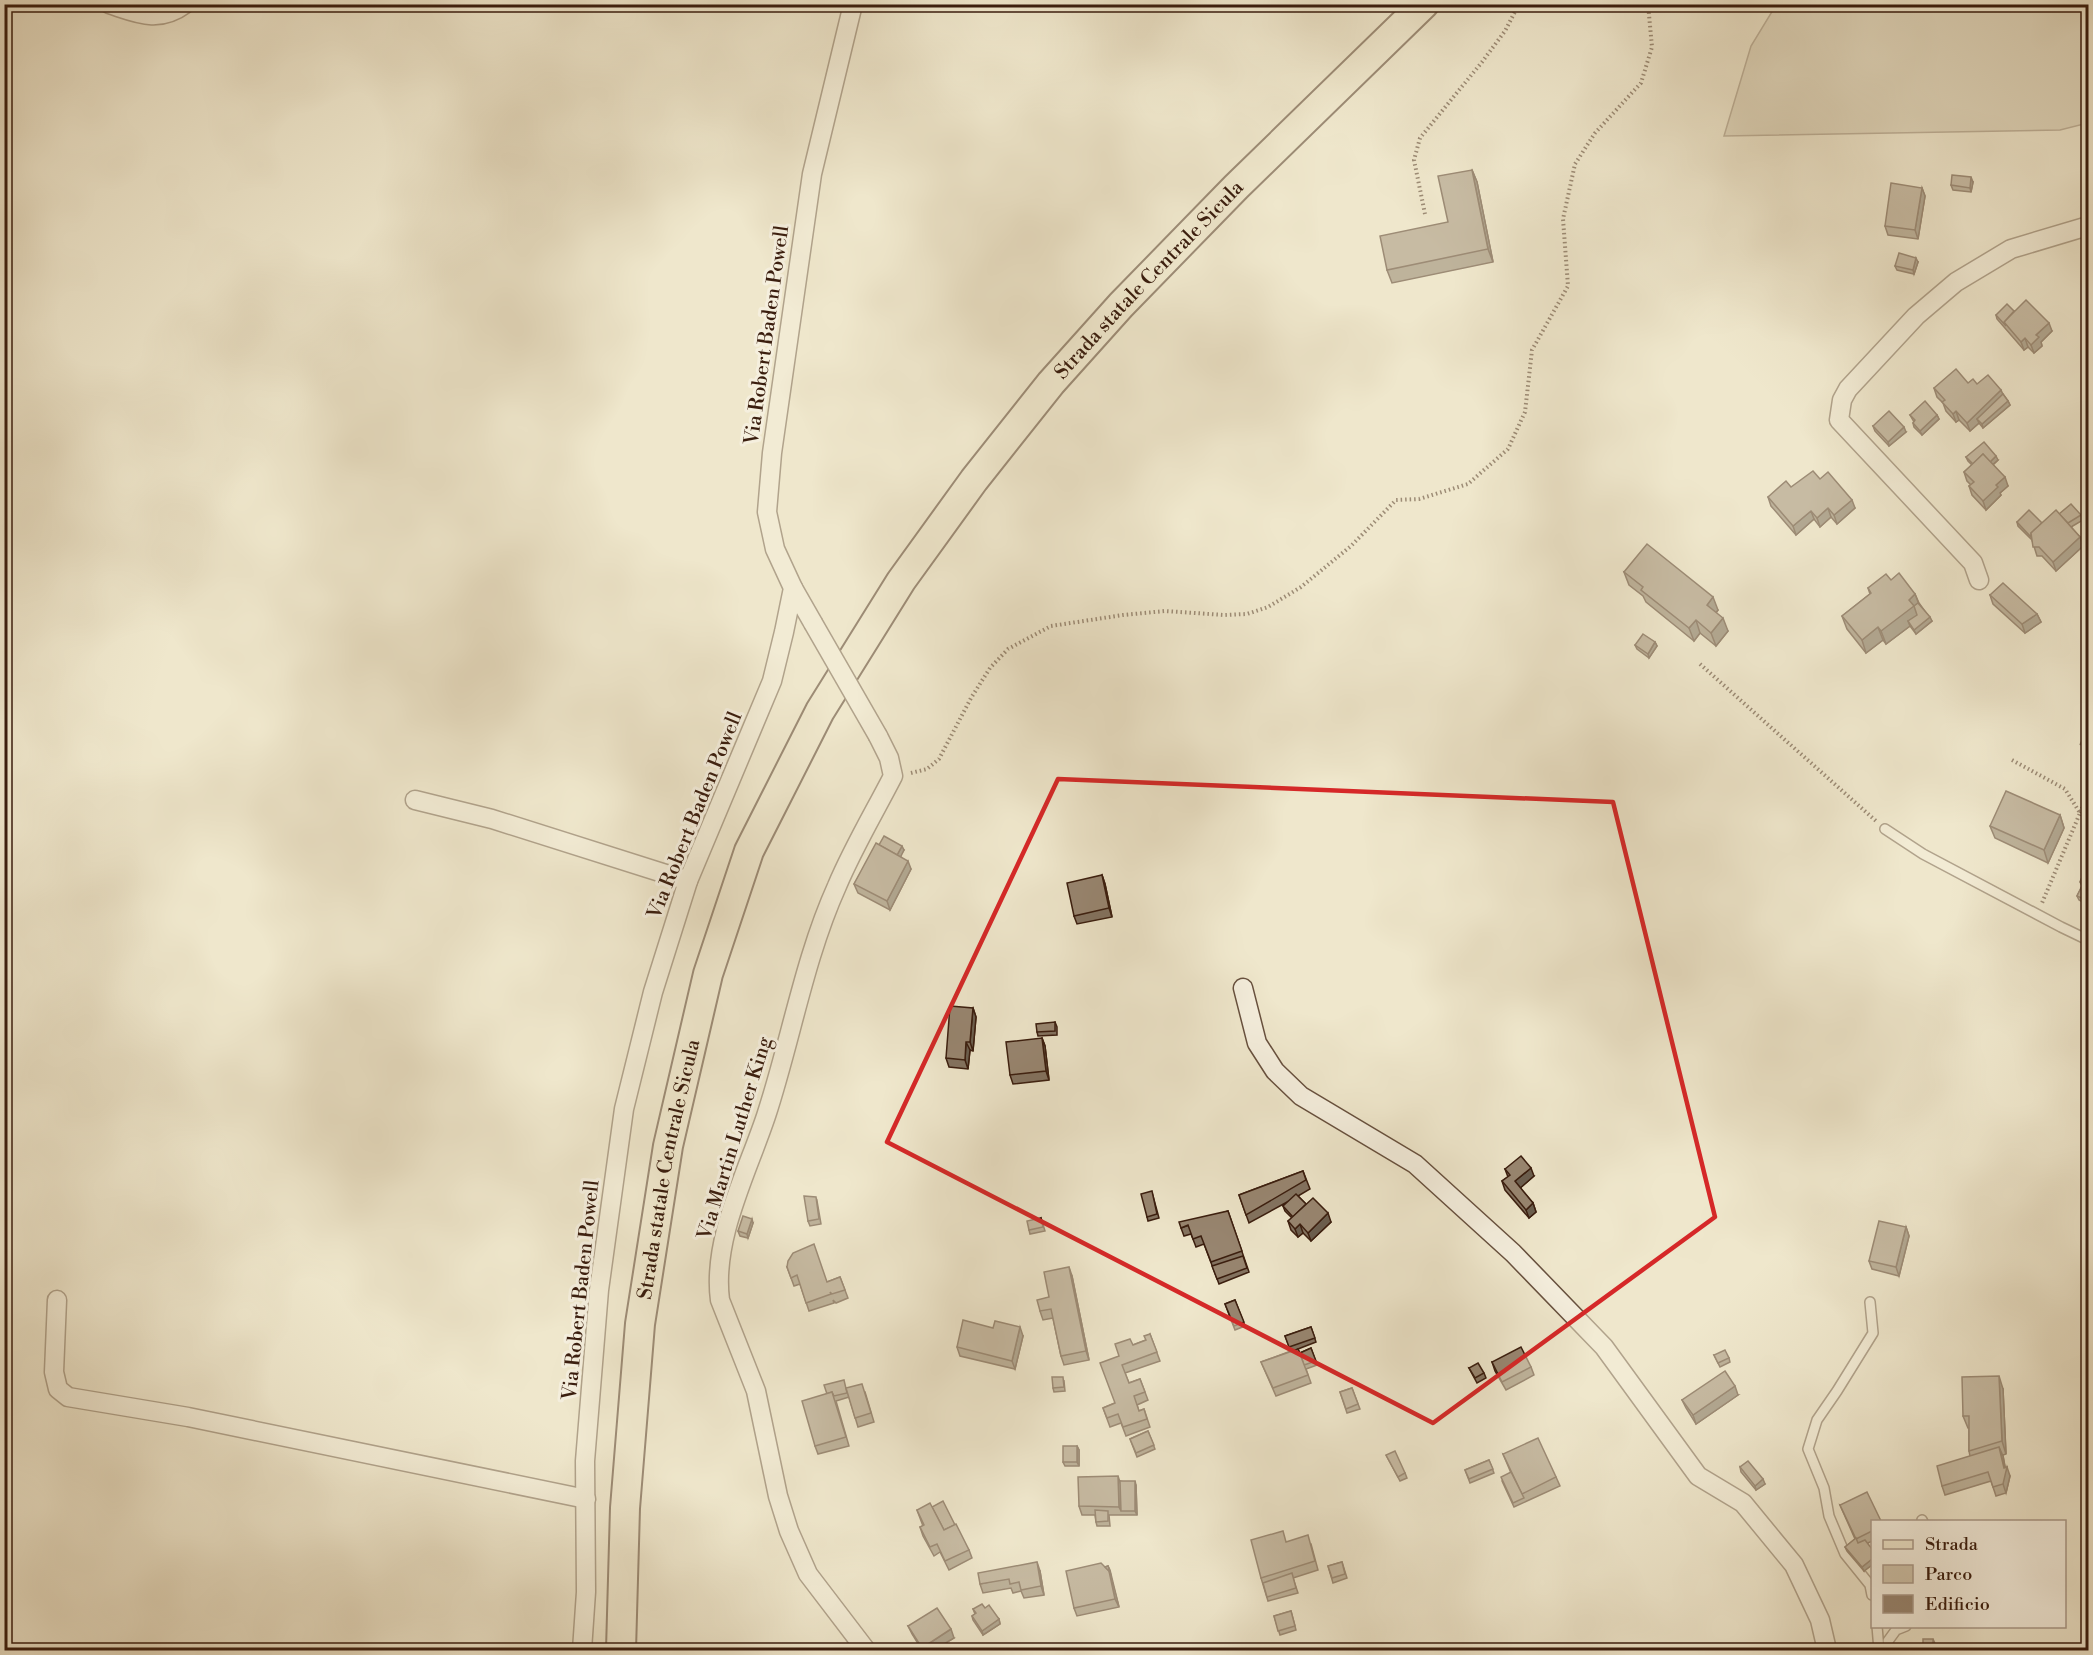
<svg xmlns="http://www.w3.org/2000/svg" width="2093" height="1655" viewBox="0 0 2093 1655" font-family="'Libre Bodoni',serif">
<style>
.green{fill:#d0c5ac;stroke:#85715d;stroke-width:1.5}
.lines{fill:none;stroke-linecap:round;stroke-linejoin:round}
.service-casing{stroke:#67503e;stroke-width:12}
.minor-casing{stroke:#67503e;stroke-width:21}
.primary-casing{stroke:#3a1d0e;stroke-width:32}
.path{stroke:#3a1d0e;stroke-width:4;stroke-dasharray:1.5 3;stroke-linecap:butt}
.service{stroke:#f5efde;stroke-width:9}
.minor{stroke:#f5efde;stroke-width:18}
.primary{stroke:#efe7cc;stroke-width:28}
.minor-bridge-casing{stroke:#67503e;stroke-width:21;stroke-linecap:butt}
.minor-bridge{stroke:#f5efde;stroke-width:18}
.wall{fill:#837361;stroke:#3a1d0e;stroke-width:1.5}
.shaded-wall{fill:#6a5e4f;stroke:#3a1d0e;stroke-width:1.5}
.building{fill:#988671;stroke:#3a1d0e;stroke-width:1.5}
.marked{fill:none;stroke:#d62828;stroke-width:4.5;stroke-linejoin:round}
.labels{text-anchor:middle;stroke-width:6;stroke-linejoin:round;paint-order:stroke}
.street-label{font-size:20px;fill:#3a1d0e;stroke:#f5efde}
</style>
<rect width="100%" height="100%" fill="#efe7cc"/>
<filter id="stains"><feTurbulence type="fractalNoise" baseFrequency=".00333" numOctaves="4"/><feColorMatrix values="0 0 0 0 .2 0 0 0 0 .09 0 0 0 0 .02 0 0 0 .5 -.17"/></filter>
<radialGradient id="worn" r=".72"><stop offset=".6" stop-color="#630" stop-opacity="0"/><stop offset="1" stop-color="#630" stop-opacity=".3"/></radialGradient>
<!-- green -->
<path class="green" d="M 1776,5 L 2088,5 L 2088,123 L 2060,130 L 1724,136 L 1751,46 Z"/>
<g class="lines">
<!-- service casing -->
<g class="service-casing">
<g id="service">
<path d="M 1885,829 L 1923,854 L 2061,927 L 2088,940"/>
<path d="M 1870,1302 L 1873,1333 L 1837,1391 L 1817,1420 L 1808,1449 L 1824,1488 L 1829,1516 L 1845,1554 L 1870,1585 L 1872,1595"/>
<path d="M 1922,1520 L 1923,1522"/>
<path d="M 1877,1626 L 1879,1650"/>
<path d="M 1889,1650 L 1888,1641 L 1896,1630 L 1906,1626"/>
</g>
</g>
<!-- minor casing -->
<g class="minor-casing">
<g id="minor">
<path d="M 109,4 C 137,13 158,24 185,4"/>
<path d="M 1979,580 L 1973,563 L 1839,420 L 1842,400 L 1848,389 L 1916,316 L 1956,282 L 2011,249 L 2088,226"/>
<path d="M 793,588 L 813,623"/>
<path d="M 415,800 L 492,819 L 688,881"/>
<path d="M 1243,988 L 1257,1043 L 1275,1071 L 1301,1096 L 1415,1164 L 1513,1253 L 1604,1347 L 1698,1476 L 1743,1503 L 1794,1565 L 1820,1620 L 1827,1650"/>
<path d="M 57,1300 L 54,1372 L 58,1389 L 68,1397 L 188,1417 L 586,1499"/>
<path d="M 582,1650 L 586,1592 L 585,1461 L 599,1290 L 624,1109 L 653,992 L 688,881 L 772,681 L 784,632 L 793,588 L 775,549 L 767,512 L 772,453 L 812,174 L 853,4"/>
<path d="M 866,1650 L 808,1574 L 789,1531 L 778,1496 L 756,1391 L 720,1300 C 712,1239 747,1173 766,1116 C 791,1040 804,959 837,886 C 853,848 874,813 893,776 L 889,758 L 878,736"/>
</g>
</g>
<!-- primary casing -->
<g class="primary-casing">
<g id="primary">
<path id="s1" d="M 621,1650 L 625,1508 L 640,1324 L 668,1146 L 708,974 L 749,851 L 820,711 L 901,581 L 974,480 L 1051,383 L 1121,305 L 1236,187 L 1424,4"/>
</g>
</g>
<!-- path -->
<g class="path">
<path d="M 1425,214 L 1414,160 L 1420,138 L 1482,62 L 1505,31 L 1519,4"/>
<path d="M 1700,664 L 1876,821"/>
<path d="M 2080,743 L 2088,746"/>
<path d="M 2012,760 L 2065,789 L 2080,813 L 2042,903"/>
<path d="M 911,773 L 927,769 L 939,759 L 971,698 L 990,668 L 1008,649 L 1051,626 L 1123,615 L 1165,611 L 1224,615 L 1247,614 L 1268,607 L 1301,587 L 1351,546 L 1396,500 L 1419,499 L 1468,484 L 1508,449 L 1525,412 L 1532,350 L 1568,286 L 1563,219 L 1575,164 L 1595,133 L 1641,83 L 1652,47 L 1648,4"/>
<path d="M 2080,813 L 2088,795"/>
</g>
<!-- service -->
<use href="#service" class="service"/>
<!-- minor -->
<use href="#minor" class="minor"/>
<!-- primary -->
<use href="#primary" class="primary"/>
<!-- minor-bridge casing -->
<g class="minor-bridge-casing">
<path id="minor-bridge" d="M 813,623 L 878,736"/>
</g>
<!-- minor-bridge -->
<use href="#minor-bridge" class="minor-bridge"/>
</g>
<!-- wall -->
<g class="wall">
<path d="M 1472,170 L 1477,182 L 1493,262 L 1392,283 L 1387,270 L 1448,222 Z"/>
<path d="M 1973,182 L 1971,192 L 1953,190 L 1951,185 Z"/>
<path d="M 1922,188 L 1925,196 L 1918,239 L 1888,235 L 1885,226 Z"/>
<path d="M 1918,262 L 1914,274 L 1897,270 L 1895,266 Z"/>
<path d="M 2014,311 L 2052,331 L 2041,342 L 2042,346 L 2034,353 L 2028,347 L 2024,350 L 1997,319 L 1996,315 Z"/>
<path d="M 1968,383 L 1977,384 L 2003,394 L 2008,401 L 2010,405 L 1983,428 L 1979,423 L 1970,431 L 1959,420 L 1956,422 L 1946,411 L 1943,403 L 1937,397 L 1934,388 Z"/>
<path d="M 1910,415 L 1937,415 L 1939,419 L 1922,435 L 1914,427 L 1913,423 L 1914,422 Z"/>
<path d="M 1873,426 L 1906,432 L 1889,446 L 1875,431 Z"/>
<path d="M 1966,457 L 1998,460 L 1993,465 L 2008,486 L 2000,493 L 2001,495 L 1986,510 L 1972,495 L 1969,486 L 1971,485 L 1967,481 L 1964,472 L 1972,465 L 1968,461 Z"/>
<path d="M 1820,479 L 1855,508 L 1837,524 L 1831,517 L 1820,527 L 1814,519 L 1796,535 L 1771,506 L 1768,497 L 1791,487 Z"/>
<path d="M 2081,515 L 2083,520 L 2071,527 L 2080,537 L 2083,546 L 2056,571 L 2042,556 L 2037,556 L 2032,540 L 2018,526 L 2017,522 L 2042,523 Z"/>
<path d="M 1624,572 L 1718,610 L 1716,613 L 1728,631 L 1716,646 L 1700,633 L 1694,641 L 1646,602 L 1643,596 L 1629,585 Z"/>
<path d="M 1891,580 L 1915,594 L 1919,603 L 1932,621 L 1916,634 L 1910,626 L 1886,644 L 1883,640 L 1866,653 L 1847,629 L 1842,616 L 1870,594 L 1868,588 Z"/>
<path d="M 1990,595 L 2037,614 L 2041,622 L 2025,633 L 1993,604 Z"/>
<path d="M 1655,642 L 1657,646 L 1649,658 L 1637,649 L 1635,645 Z"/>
<path d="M 2060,815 L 2064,828 L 2048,863 L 1995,838 L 1990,826 Z"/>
<path d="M 879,845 L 904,850 L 900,856 L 911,869 L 890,910 L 858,893 L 854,884 Z"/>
<path d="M 2088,864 L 2088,905 L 2079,900 L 2077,896 L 2082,886 L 2080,882 Z"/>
<path d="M 1102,875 L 1105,884 L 1112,917 L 1077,924 L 1074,916 Z"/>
<path d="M 973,1008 L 976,1017 L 973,1051 L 970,1050 L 968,1069 L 949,1067 L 946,1058 Z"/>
<path d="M 1055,1022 L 1057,1027 L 1057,1035 L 1038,1036 L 1037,1032 Z"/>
<path d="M 1042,1038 L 1045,1046 L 1049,1080 L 1013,1084 L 1010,1075 Z"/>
<path d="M 1505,1169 L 1534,1176 L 1520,1188 L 1533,1203 L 1536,1212 L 1529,1218 L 1505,1190 L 1502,1181 L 1508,1177 Z"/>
<path d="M 1303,1171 L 1310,1189 L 1298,1196 L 1306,1204 L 1331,1222 L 1311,1241 L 1303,1233 L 1298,1237 L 1291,1230 L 1288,1221 L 1292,1218 L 1285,1211 L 1283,1206 L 1289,1201 L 1249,1223 L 1239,1195 Z"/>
<path d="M 1153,1196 L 1159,1218 L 1148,1221 L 1147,1217 Z"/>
<path d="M 817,1201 L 821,1224 L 810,1226 L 808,1221 Z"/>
<path d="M 1228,1211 L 1249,1272 L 1219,1284 L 1204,1244 L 1196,1247 L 1191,1234 L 1184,1236 L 1181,1228 Z"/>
<path d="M 1041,1218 L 1045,1231 L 1030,1234 L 1029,1230 Z"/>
<path d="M 753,1223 L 748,1238 L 740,1236 L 738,1231 Z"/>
<path d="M 1906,1227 L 1909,1236 L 1899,1276 L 1872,1269 L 1869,1261 Z"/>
<path d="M 787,1267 L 827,1282 L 840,1277 L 848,1298 L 836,1303 L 833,1300 L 834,1303 L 809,1311 L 800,1284 L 794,1286 Z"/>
<path d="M 1072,1276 L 1089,1360 L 1064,1365 L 1061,1356 L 1053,1318 L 1043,1320 L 1040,1311 L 1049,1297 Z"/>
<path d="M 1235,1300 L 1245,1326 L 1235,1330 L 1225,1304 Z"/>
<path d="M 1311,1327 L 1316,1342 L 1298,1349 L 1300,1353 L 1311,1348 L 1317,1365 L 1306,1369 L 1311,1383 L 1276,1396 L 1261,1362 L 1291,1351 L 1285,1336 Z"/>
<path d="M 1150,1334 L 1160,1361 L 1125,1373 L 1129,1383 L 1140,1379 L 1148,1400 L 1137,1405 L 1139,1411 L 1144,1409 L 1150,1427 L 1126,1436 L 1121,1423 L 1110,1427 L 1103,1408 L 1115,1403 L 1119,1356 L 1133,1345 L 1146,1340 Z"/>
<path d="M 1023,1336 L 1015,1369 L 960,1356 L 957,1347 Z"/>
<path d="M 1714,1355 L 1729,1358 L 1730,1362 L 1720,1367 Z"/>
<path d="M 1492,1362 L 1531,1367 L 1534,1375 L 1506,1390 L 1495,1371 Z"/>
<path d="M 1469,1368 L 1484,1373 L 1486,1378 L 1477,1383 Z"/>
<path d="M 1064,1381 L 1065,1391 L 1054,1392 L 1053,1388 Z"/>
<path d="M 847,1388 L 865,1392 L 874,1422 L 858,1427 L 849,1397 L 836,1401 L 849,1446 L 818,1454 L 815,1446 L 827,1394 Z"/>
<path d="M 1352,1388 L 1360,1409 L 1347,1413 L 1340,1392 Z"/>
<path d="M 2003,1389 L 2006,1454 L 2003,1455 L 2005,1468 L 2010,1476 L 2006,1493 L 1996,1496 L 1991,1481 L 1945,1495 L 1942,1486 L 1970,1456 L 1969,1451 L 1969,1428 L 1968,1428 L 1963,1416 Z"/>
<path d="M 1738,1395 L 1696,1424 L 1686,1408 L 1682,1400 Z"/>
<path d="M 1148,1431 L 1155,1449 L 1137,1457 L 1130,1439 Z"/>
<path d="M 1077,1446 L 1079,1450 L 1079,1466 L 1065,1466 L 1063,1462 Z"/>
<path d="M 1503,1454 L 1556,1477 L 1560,1486 L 1514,1507 L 1502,1481 L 1511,1473 Z"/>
<path d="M 1386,1455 L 1405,1473 L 1407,1478 L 1400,1481 Z"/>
<path d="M 1489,1460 L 1494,1473 L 1470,1483 L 1465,1470 Z"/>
<path d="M 1740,1467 L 1765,1484 L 1756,1490 L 1741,1472 Z"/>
<path d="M 1120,1481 L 1136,1485 L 1137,1515 L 1109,1515 L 1110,1526 L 1097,1526 L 1096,1522 L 1095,1515 L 1082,1515 L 1079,1506 Z"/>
<path d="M 1840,1505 L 1872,1521 L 1872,1541 L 1868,1543 L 1864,1571 L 1847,1551 L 1845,1547 L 1855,1539 Z"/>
<path d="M 932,1507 L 969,1550 L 972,1558 L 949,1570 L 940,1552 L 934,1556 L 923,1536 L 920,1527 L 923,1526 L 917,1510 Z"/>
<path d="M 1287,1542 L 1311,1544 L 1318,1570 L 1293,1578 L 1298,1593 L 1268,1601 L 1261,1578 Z"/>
<path d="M 1342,1562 L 1347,1578 L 1333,1583 L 1328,1566 Z"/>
<path d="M 1108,1566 L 1119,1607 L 1077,1616 L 1074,1608 L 1105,1567 Z"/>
<path d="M 1040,1571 L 1044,1595 L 1024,1598 L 1021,1591 L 1013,1593 L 1011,1588 L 983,1593 L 980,1584 Z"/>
<path d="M 985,1608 L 999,1619 L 1000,1624 L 983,1635 L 973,1620 L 972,1616 L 975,1614 L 973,1609 Z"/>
<path d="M 1291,1611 L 1296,1630 L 1280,1635 L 1274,1616 Z"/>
<path d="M 908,1626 L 954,1638 L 934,1650 L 922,1650 L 912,1634 Z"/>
</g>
<!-- shaded-wall -->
<g class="shaded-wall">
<path d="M 1472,170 L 1477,182 L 1493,262 L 1488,249 Z"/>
<path d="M 1971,177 L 1973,182 L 1971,192 L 1970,188 Z"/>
<path d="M 1922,188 L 1925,196 L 1918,239 L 1915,230 Z"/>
<path d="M 1916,258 L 1918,262 L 1914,274 L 1913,270 Z"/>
<path d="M 2049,323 L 2052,331 L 2041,342 L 2042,346 L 2034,353 L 2031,345 L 2036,335 Z"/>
<path d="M 2025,338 L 2028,347 L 2024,350 L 2021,342 Z"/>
<path d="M 2001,390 L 2005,399 L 1977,419 L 1979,423 L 1970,431 L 1967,423 Z"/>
<path d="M 2008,401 L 2010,405 L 1983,428 L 1982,424 Z"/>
<path d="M 1956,411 L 1959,420 L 1956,422 L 1953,414 Z"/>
<path d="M 1937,415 L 1939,419 L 1922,435 L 1920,431 Z"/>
<path d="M 1904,427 L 1906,432 L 1889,446 L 1888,442 Z"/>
<path d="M 1996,456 L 1998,460 L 1990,467 L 1989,463 Z"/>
<path d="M 2005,477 L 2008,486 L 2000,493 L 2001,495 L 1986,510 L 1983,501 L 1996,485 Z"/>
<path d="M 1852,500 L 1855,508 L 1837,524 L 1834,515 Z"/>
<path d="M 1828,508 L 1831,517 L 1820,527 L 1817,518 Z"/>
<path d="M 1811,511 L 1814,519 L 1796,535 L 1793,526 Z"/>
<path d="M 2080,537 L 2083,546 L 2056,571 L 2053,562 Z"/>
<path d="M 1915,594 L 1920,607 L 1919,619 L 1908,621 L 1910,626 L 1886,644 L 1881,631 L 1909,600 Z"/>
<path d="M 1713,597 L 1718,610 L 1711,618 L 1707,605 Z"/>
<path d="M 2037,614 L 2041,622 L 2025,633 L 2022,624 Z"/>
<path d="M 1930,617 L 1932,621 L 1916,634 L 1914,630 Z"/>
<path d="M 1723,618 L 1728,631 L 1716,646 L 1711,633 Z"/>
<path d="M 1696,620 L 1700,633 L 1694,641 L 1689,628 Z"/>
<path d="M 1878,627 L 1883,640 L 1866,653 L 1862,640 Z"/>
<path d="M 1655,642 L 1657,646 L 1649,658 L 1648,654 Z"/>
<path d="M 2060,815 L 2064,828 L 2048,863 L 2044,850 Z"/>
<path d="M 902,846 L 904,850 L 898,862 L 896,857 Z"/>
<path d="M 908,861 L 911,869 L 890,910 L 887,901 Z"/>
<path d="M 1102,875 L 1105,884 L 1112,917 L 1109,908 Z"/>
<path d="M 973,1008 L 976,1017 L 973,1051 L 970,1042 Z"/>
<path d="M 1042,1038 L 1045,1046 L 1049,1080 L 1046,1071 Z"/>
<path d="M 966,1042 L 970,1050 L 968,1069 L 965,1060 Z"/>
<path d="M 1531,1168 L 1534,1176 L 1518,1190 L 1515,1181 Z"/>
<path d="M 1533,1203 L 1536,1212 L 1529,1218 L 1526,1210 Z"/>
<path d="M 1328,1213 L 1331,1222 L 1311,1241 L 1308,1233 Z"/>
<path d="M 752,1219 L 753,1223 L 748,1238 L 747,1234 Z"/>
<path d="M 1300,1224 L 1303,1233 L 1298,1237 L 1295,1229 Z"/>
<path d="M 1906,1227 L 1909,1236 L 1899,1276 L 1896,1267 Z"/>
<path d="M 1069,1267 L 1072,1276 L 1089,1360 L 1086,1351 Z"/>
<path d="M 1020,1327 L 1023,1336 L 1015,1369 L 1012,1361 Z"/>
<path d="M 1999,1376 L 2003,1389 L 2006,1454 L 2002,1441 Z"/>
<path d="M 1735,1386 L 1738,1395 L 1696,1424 L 1693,1415 Z"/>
<path d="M 1077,1446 L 1079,1450 L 1079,1466 L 1077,1462 Z"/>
<path d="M 1999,1447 L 2003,1456 L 2006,1471 L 2007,1467 L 2010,1476 L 2006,1493 L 2003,1484 L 2004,1468 Z"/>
<path d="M 1118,1476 L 1121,1485 L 1121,1511 L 1119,1507 Z"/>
<path d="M 1763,1479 L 1765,1484 L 1756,1490 L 1755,1486 Z"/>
<path d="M 1135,1481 L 1136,1485 L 1137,1515 L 1135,1511 Z"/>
<path d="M 1872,1559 L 1872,1565 L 1864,1571 L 1862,1567 Z"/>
<path d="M 1037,1562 L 1040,1571 L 1044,1595 L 1041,1586 Z"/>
<path d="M 1108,1566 L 1110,1570 L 1119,1607 L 1115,1599 Z"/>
<path d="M 999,1619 L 1000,1624 L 983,1635 L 982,1631 Z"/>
<path d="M 951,1629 L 954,1638 L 934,1650 L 923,1650 L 922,1648 Z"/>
<path d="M 1933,1639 L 1937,1648 L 1937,1650 L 1933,1650 Z"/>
</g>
<!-- building -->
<g class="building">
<path d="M 1472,170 L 1488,249 L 1387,270 L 1380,236 L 1448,222 L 1438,176 Z"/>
<path d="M 1952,175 L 1971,177 L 1970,188 L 1951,185 Z"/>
<path d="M 1891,183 L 1922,188 L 1915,230 L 1885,226 Z"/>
<path d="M 1899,253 L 1916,258 L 1913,270 L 1895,266 Z"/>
<path d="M 2026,300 L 2049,323 L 2036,335 L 2039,337 L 2031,345 L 2025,338 L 2021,342 L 2004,322 Z"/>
<path d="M 2007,304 L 2014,311 L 2004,322 L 2006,326 L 1996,315 Z"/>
<path d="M 1956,369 L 1968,383 L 1973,379 L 1977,384 L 1988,375 L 2001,390 L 1967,423 L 1956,411 L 1953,414 L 1942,402 L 1945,400 L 1934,388 Z"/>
<path d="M 2003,394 L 2008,401 L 1982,424 L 1977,419 Z"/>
<path d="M 1925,401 L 1937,415 L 1920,431 L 1913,423 L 1915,420 L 1910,415 Z"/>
<path d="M 1889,411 L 1904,427 L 1888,442 L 1873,426 Z"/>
<path d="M 1984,442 L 1996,456 L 1990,462 L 1983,454 L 1973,464 L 1966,457 Z"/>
<path d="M 1983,454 L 2005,477 L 1996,485 L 1998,487 L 1983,501 L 1969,486 L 1974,482 L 1964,472 Z"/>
<path d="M 1813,471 L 1820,479 L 1828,472 L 1852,500 L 1834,515 L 1828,508 L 1817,518 L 1811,511 L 1793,526 L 1768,497 L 1786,481 L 1791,487 Z"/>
<path d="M 2071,504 L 2081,515 L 2068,523 L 2059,514 Z"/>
<path d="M 2029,510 L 2042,523 L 2031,533 L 2031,537 L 2017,522 Z"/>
<path d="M 2056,510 L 2080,537 L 2053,562 L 2039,547 L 2033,547 L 2031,533 Z"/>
<path d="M 1647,544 L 1713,597 L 1707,605 L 1723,618 L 1711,633 L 1696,620 L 1689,628 L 1641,590 L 1643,587 L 1624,572 Z"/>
<path d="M 1899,573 L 1915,594 L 1909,600 L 1914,606 L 1881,631 L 1878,627 L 1862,640 L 1842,616 L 1871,593 L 1868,588 L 1886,574 L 1891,580 Z"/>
<path d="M 2003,583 L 2037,614 L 2022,624 L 1990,595 Z"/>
<path d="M 1918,603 L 1930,617 L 1914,630 L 1908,621 L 1917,615 L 1914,606 Z"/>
<path d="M 1643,634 L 1655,642 L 1648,654 L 1635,645 Z"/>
<path d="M 2006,791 L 2060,815 L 2044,850 L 1990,826 Z"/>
<path d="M 884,836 L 902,846 L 897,855 L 879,845 Z"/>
<path d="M 876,843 L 908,861 L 887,901 L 854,884 Z"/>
<path d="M 2088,864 L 2088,886 L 2080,882 Z"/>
<path d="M 1102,875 L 1109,908 L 1074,916 L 1067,883 Z"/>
<path d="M 2082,886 L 2088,889 L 2088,901 L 2077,896 Z"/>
<path d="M 950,1006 L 973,1008 L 970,1042 L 966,1042 L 965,1060 L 946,1058 Z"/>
<path d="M 1055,1022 L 1055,1031 L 1037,1032 L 1036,1024 Z"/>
<path d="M 1042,1038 L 1046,1071 L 1010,1075 L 1006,1042 Z"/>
<path d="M 1521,1156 L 1531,1168 L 1515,1181 L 1533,1203 L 1526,1210 L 1502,1181 L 1510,1175 L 1505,1169 Z"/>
<path d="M 1303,1171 L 1306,1180 L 1246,1215 L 1239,1195 Z"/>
<path d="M 1152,1191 L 1157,1214 L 1147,1217 L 1141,1194 Z"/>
<path d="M 1296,1194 L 1306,1204 L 1293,1217 L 1283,1206 Z"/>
<path d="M 804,1196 L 816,1197 L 819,1219 L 808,1221 Z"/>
<path d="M 1313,1198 L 1328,1213 L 1308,1233 L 1300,1224 L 1295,1229 L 1288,1221 Z"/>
<path d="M 1228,1211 L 1242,1251 L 1211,1262 L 1201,1236 L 1193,1239 L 1188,1225 L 1181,1228 L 1179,1222 Z"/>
<path d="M 743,1216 L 752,1219 L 747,1234 L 738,1231 Z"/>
<path d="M 1041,1218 L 1043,1227 L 1029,1230 L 1027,1221 Z"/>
<path d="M 1879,1221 L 1906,1227 L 1896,1267 L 1869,1261 Z"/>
<path d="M 814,1244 L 827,1282 L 840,1277 L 845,1290 L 832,1294 L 830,1292 L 831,1294 L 806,1303 L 797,1275 L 791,1278 L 787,1267 L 788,1261 L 793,1253 Z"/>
<path d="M 1243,1256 L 1247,1268 L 1217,1279 L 1212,1266 Z"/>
<path d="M 1069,1267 L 1086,1351 L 1061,1356 L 1051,1309 L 1040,1311 L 1037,1300 L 1049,1297 L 1044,1272 Z"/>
<path d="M 1235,1300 L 1244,1322 L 1234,1326 L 1225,1304 Z"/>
<path d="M 963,1320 L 993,1328 L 995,1321 L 1020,1327 L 1012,1361 L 957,1347 Z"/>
<path d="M 1311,1327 L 1315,1338 L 1289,1347 L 1285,1336 Z"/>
<path d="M 1150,1334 L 1157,1352 L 1122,1365 L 1129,1383 L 1140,1379 L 1145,1392 L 1134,1396 L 1139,1411 L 1144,1409 L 1147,1419 L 1123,1427 L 1118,1414 L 1107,1418 L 1103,1408 L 1115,1403 L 1100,1363 L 1119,1356 L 1115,1344 L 1130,1339 L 1133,1345 L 1146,1340 L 1144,1336 Z"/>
<path d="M 1521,1347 L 1531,1367 L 1502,1382 L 1492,1362 Z"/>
<path d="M 1311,1348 L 1316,1361 L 1304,1365 L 1300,1353 Z"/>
<path d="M 1298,1349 L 1308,1375 L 1273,1388 L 1261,1362 Z"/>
<path d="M 1725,1350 L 1729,1358 L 1718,1363 L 1714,1355 Z"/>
<path d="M 1478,1363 L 1484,1373 L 1475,1378 L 1469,1368 Z"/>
<path d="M 1725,1371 L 1735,1386 L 1693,1415 L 1682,1400 Z"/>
<path d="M 1999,1376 L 2002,1441 L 1969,1451 L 1969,1416 L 1963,1416 L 1962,1377 Z"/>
<path d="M 1052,1377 L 1063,1377 L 1064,1387 L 1053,1388 Z"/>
<path d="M 844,1380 L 847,1393 L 834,1396 L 832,1392 L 827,1394 L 824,1385 Z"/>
<path d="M 862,1384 L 871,1413 L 855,1418 L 846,1388 Z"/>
<path d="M 1352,1388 L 1358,1404 L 1346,1409 L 1340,1392 Z"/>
<path d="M 832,1392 L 846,1437 L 815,1446 L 802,1401 Z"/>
<path d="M 1148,1431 L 1154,1445 L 1136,1453 L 1130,1439 Z"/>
<path d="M 1538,1438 L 1556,1477 L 1522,1494 L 1503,1454 Z"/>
<rect x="1063" y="1446" width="14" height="16"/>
<path d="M 1999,1447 L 2004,1468 L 2007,1467 L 2003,1484 L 1993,1487 L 1988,1472 L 1942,1486 L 1937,1466 Z"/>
<path d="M 1395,1451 L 1405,1473 L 1398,1477 L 1386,1455 Z"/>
<path d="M 1489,1460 L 1493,1469 L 1469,1479 L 1465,1470 Z"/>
<path d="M 1748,1461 L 1763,1479 L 1755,1486 L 1740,1467 Z"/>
<path d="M 1511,1472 L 1524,1498 L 1513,1503 L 1501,1477 Z"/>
<path d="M 1118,1476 L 1119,1507 L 1079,1506 L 1078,1477 Z"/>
<path d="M 1120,1481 L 1135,1481 L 1135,1511 L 1121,1511 Z"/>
<path d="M 1867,1492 L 1881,1521 L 1872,1521 L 1872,1531 L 1856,1539 L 1840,1505 Z"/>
<path d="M 943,1501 L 955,1525 L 944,1530 L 932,1507 Z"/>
<path d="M 930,1503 L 944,1530 L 956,1524 L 969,1550 L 945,1561 L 937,1544 L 930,1547 L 920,1527 L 924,1525 L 917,1510 Z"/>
<path d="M 1095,1510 L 1108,1511 L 1108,1521 L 1096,1522 Z"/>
<path d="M 1283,1531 L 1286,1542 L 1308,1535 L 1315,1561 L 1261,1578 L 1251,1540 Z"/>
<path d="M 1856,1538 L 1858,1543 L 1865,1540 L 1872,1549 L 1872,1559 L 1862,1567 L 1845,1547 Z"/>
<path d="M 1037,1562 L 1041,1586 L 1021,1590 L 1019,1582 L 1010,1584 L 1009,1579 L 980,1584 L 978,1573 Z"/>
<path d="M 1342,1562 L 1345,1574 L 1332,1578 L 1328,1566 Z"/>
<path d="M 1101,1563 L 1109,1571 L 1115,1599 L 1074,1608 L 1066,1571 Z"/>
<path d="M 1108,1566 L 1111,1575 L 1109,1571 L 1105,1567 Z"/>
<path d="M 1292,1573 L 1296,1588 L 1267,1597 L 1263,1583 Z"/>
<path d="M 982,1604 L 985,1608 L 989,1605 L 999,1619 L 982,1631 L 972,1616 L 976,1613 L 973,1609 Z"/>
<path d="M 937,1608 L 951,1629 L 922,1648 L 908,1626 Z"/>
<path d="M 1291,1611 L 1295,1626 L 1278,1631 L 1274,1616 Z"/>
<rect x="1923" y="1639" width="10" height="11"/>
</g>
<!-- marked area -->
<path d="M0 0H2093V1655H0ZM 1058,779 L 1613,802 L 1715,1217 L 1433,1423 L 887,1142 Z" fill="#efe7cc" fill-opacity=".55" fill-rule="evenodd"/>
<path class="marked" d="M 1058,779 L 1613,802 L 1715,1217 L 1433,1423 L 887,1142 Z"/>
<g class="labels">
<!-- street labels -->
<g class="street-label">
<text dy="7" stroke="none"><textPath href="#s1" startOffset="1514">Strada statale Centrale Sicula</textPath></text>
<text transform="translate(766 335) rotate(-82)" y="7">Via Robert Baden Powell</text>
<text transform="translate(694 815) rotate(-68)" y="7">Via Robert Baden Powell</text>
<text transform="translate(734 1138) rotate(-73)" y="7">Via Martin Luther King</text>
<text dy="7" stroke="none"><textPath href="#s1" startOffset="484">Strada statale Centrale Sicula</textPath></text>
<text transform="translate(580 1290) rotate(-84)" y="7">Via Robert Baden Powell</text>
</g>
</g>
<!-- margin -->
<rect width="2093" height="1655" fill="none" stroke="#efe7cc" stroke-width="24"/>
<rect x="6" y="6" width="2081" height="1643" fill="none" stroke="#3a1d0e" stroke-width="3"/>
<rect x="12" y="12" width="2069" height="1631" fill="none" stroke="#3a1d0e" stroke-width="1.5"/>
<!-- legend -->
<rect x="1871" y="1520" width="195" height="108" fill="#f5efde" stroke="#aa9b8b" stroke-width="1.5"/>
<rect x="1883" y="1540" width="30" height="9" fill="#efe7cc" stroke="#aa9b8b" stroke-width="1.5"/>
<text x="1925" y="1550" font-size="18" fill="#3a1d0e">Strada</text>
<rect x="1883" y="1565" width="30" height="18" fill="#d0c5ac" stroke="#aa9b8b" stroke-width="1.5"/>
<text x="1925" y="1580" font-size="18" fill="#3a1d0e">Parco</text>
<rect x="1883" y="1595" width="30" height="18" fill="#988671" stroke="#aa9b8b" stroke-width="1.5"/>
<text x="1925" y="1610" font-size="18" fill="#3a1d0e">Edificio</text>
<rect width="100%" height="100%" filter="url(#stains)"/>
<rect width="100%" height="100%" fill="url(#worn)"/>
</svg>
